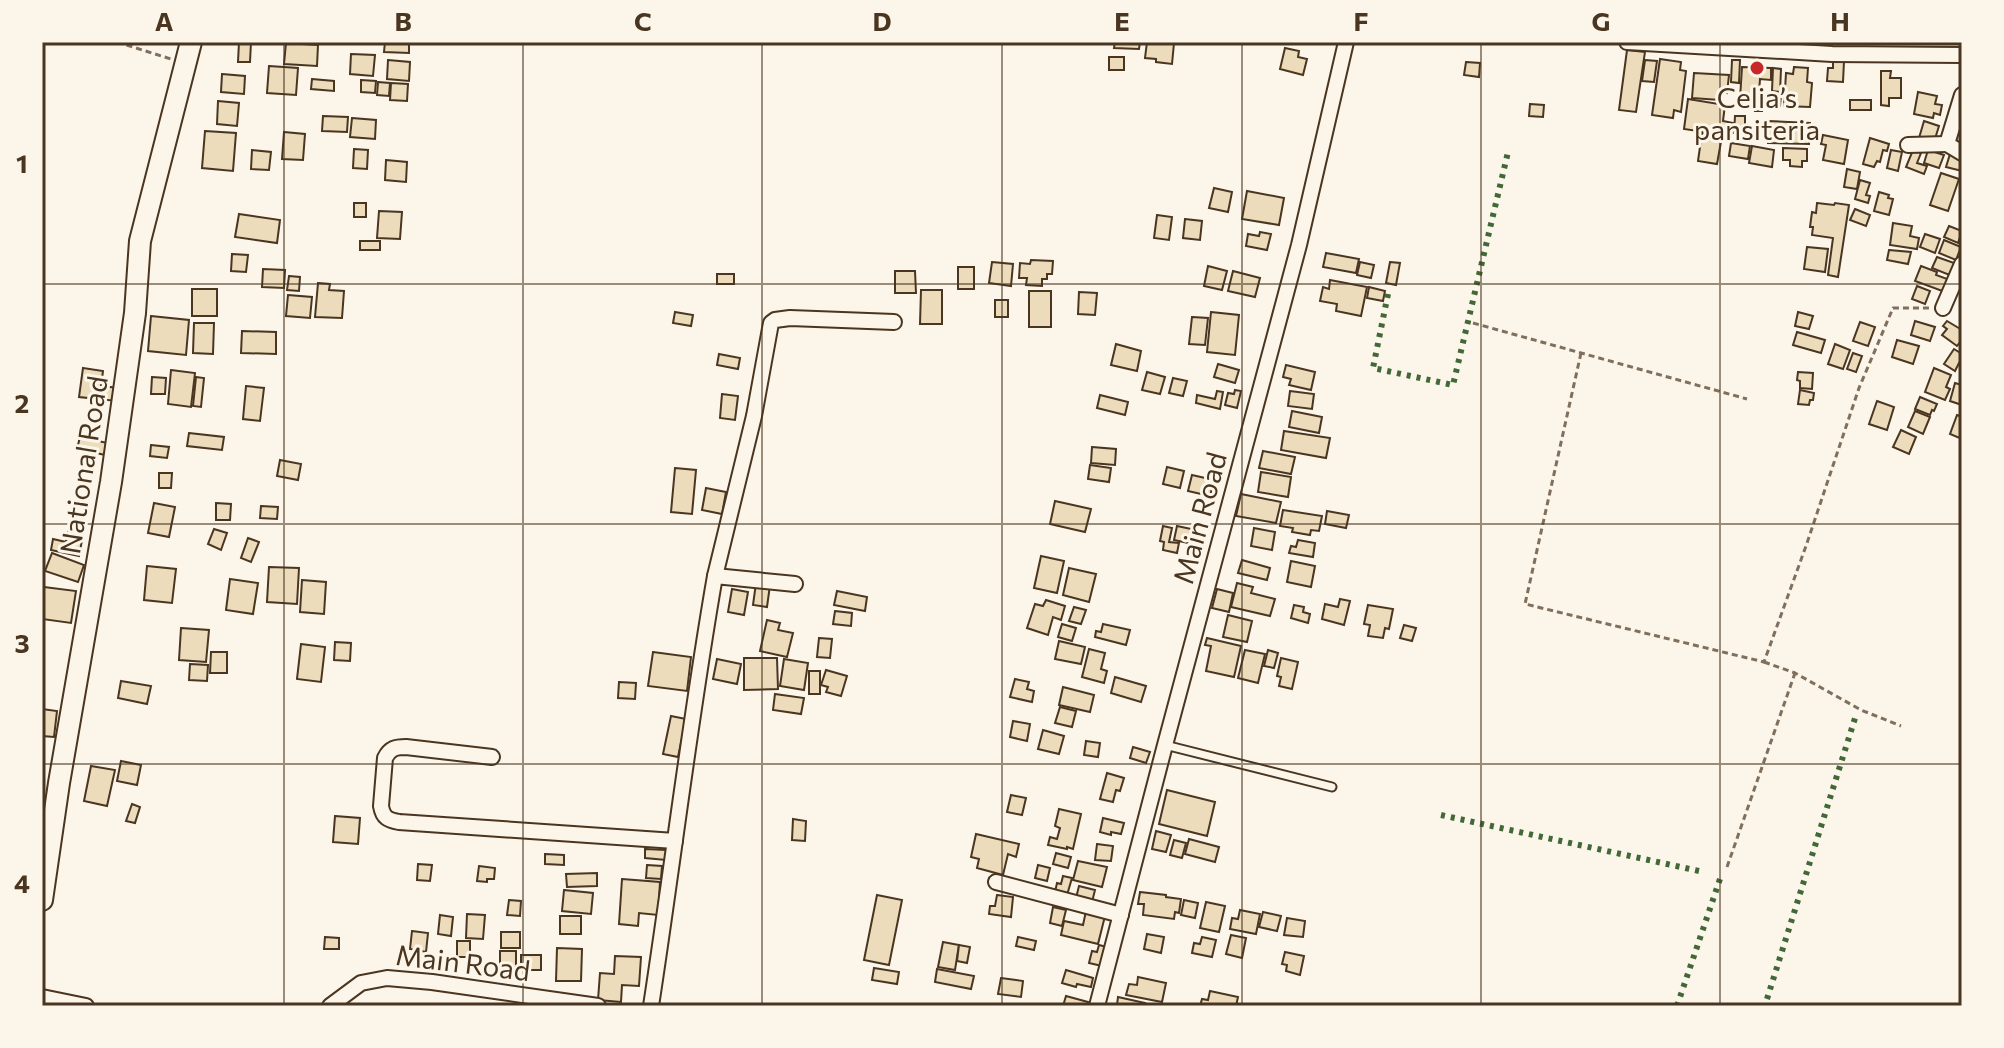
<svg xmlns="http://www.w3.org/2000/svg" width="2004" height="1048" viewBox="0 0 2004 1048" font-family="Commissioner,sans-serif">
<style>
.building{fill:#ecdcbc;stroke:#4a3520;stroke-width:2}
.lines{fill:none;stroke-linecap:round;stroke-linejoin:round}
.lane-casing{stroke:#4a3520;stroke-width:11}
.street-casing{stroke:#4a3520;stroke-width:18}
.secondary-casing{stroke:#4a3520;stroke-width:24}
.path{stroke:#7f6f5c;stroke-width:3;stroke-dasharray:6 4;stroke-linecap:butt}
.lane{stroke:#fbf6e9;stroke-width:7}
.street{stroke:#fbf6e9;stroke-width:14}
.secondary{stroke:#fbf6e9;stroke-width:20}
.hedge{stroke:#436837;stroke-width:6;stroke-dasharray:4 6;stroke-linecap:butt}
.grid{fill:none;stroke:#4a3520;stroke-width:2;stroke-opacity:0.55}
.poi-dot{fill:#c62828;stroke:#fbf6e9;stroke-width:3}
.labels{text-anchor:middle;stroke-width:6;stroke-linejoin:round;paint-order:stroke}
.poi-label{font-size:28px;fill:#4a3520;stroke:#fbf6e9}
.street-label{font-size:28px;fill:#4a3520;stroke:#fbf6e9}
.neatline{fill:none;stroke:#4a3520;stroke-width:3}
.grid-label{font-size:26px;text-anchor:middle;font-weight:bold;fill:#4a3520}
</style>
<rect width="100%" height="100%" fill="#fbf6e9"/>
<!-- building -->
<g class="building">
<path d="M 239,42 L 251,42 L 250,62 L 238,62 Z"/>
<path d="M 385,42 L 409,42 L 409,53 L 384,52 Z"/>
<path d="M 1115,42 L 1140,42 L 1139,49 L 1114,48 Z"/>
<path d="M 1147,42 L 1174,43 L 1172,64 L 1156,62 L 1156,59 L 1145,58 Z"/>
<path d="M 286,43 L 318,45 L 317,66 L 284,64 Z"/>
<path d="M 1285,48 L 1299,51 L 1298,57 L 1307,59 L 1303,75 L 1280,69 Z"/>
<path d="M 1627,50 L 1645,52 L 1636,112 L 1619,110 Z"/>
<path d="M 351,54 L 375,55 L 373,76 L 350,74 Z"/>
<rect x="1109" y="57" width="15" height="13"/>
<path d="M 1660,59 L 1681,62 L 1680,70 L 1686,71 L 1681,112 L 1674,110 L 1673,118 L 1652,115 Z"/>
<path d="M 388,60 L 410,62 L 409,81 L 387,79 Z"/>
<path d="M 1645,60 L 1657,61 L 1654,82 L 1642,81 Z"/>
<path d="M 1732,60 L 1740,60 L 1739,83 L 1731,82 Z"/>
<path d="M 1833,60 L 1844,61 L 1843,82 L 1827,81 L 1828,68 L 1833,68 Z"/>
<path d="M 1466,62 L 1480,63 L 1479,77 L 1464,75 Z"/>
<path d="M 269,66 L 298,68 L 296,95 L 267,93 Z"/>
<path d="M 1742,67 L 1771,68 L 1771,80 L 1760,79 L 1759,93 L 1753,93 L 1753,100 L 1740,99 Z"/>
<path d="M 1794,67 L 1808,68 L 1807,82 L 1812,83 L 1810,107 L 1784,106 L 1786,73 L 1793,74 Z"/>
<path d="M 1773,68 L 1781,69 L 1780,92 L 1772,91 Z"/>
<path d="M 1881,71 L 1891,71 L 1890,78 L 1901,78 L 1901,98 L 1889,98 L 1889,106 L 1881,105 Z"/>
<path d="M 1694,73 L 1729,75 L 1727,93 L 1720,92 L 1720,100 L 1692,98 Z"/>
<path d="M 222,74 L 245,76 L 244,94 L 221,92 Z"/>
<path d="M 312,79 L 334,81 L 334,91 L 311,89 Z"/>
<path d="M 361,80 L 376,81 L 375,93 L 361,92 Z"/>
<path d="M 378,82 L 390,83 L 389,96 L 377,95 Z"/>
<path d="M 391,83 L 408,84 L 407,101 L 390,100 Z"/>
<path d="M 1918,92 L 1937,96 L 1935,104 L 1942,105 L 1940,115 L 1934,113 L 1933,118 L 1914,114 Z"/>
<path d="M 1761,94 L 1781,95 L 1780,106 L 1762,106 L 1762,111 L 1755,111 L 1756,97 L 1761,97 Z"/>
<path d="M 1688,99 L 1725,105 L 1723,121 L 1733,123 L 1731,136 L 1684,129 Z"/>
<rect x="1850" y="100" width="21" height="10"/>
<path d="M 218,101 L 239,103 L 237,126 L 217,124 Z"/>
<path d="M 1530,104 L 1544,105 L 1543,117 L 1529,116 Z"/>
<path d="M 323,116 L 348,117 L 347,132 L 322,131 Z"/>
<path d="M 1735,116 L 1745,116 L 1745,133 L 1734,133 Z"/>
<path d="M 352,118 L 376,120 L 375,139 L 350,137 Z"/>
<path d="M 1768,121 L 1810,123 L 1809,144 L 1768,143 Z"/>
<path d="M 1924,121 L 1939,126 L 1934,142 L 1919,138 Z"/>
<path d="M 205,131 L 236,133 L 233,171 L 202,168 Z"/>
<path d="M 284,132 L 305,134 L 303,160 L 282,159 Z"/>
<path d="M 1702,133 L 1722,136 L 1717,164 L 1698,161 Z"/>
<path d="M 1823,135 L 1848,140 L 1844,164 L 1823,160 L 1826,145 L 1821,144 Z"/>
<path d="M 1870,138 L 1889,144 L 1887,151 L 1883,150 L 1880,162 L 1877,161 L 1874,167 L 1863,164 Z"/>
<path d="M 1731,143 L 1750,146 L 1748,159 L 1729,156 Z"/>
<path d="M 1752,146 L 1774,150 L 1772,167 L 1749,163 Z"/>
<path d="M 1783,148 L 1807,149 L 1807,161 L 1802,161 L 1802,167 L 1790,166 L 1790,160 L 1783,160 Z"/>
<path d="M 354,149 L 368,150 L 367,169 L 353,168 Z"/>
<path d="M 252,150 L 271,152 L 269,170 L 251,169 Z"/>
<path d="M 1891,150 L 1902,152 L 1898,171 L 1887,168 Z"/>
<path d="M 1913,150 L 1921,153 L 1917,163 L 1927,166 L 1924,174 L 1906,167 Z"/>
<path d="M 1928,150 L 1944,155 L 1939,168 L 1924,163 Z"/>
<path d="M 1950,154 L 1962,157 L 1962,171 L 1946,167 Z"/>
<path d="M 386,160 L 407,162 L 406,182 L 385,180 Z"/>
<path d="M 1847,169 L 1860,172 L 1857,189 L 1844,187 Z"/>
<path d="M 1941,173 L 1959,179 L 1948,211 L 1930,205 Z"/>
<path d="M 1860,180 L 1870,183 L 1866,195 L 1870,196 L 1868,203 L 1855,199 Z"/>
<path d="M 1214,188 L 1232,192 L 1228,212 L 1209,208 Z"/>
<path d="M 1247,191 L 1284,198 L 1279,225 L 1242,219 Z"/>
<path d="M 1879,192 L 1889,195 L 1888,198 L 1893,199 L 1889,215 L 1874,211 Z"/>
<rect x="354" y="203" width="12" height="14"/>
<path d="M 1817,203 L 1834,205 L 1835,203 L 1849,205 L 1838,277 L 1828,275 L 1833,238 L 1812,235 L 1813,227 L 1810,227 L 1812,212 L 1816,213 Z"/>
<path d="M 1855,209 L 1870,215 L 1866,226 L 1850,220 Z"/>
<path d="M 379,211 L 402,212 L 400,239 L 377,238 Z"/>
<path d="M 239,214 L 280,220 L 277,243 L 235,237 Z"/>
<path d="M 1157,215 L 1172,217 L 1169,240 L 1154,238 Z"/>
<path d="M 1185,219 L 1202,221 L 1200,240 L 1183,238 Z"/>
<path d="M 1893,223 L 1912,226 L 1910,236 L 1919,238 L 1917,249 L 1890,245 Z"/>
<path d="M 1949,226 L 1962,231 L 1958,243 L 1944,237 Z"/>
<path d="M 1260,232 L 1271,234 L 1267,250 L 1246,246 L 1248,234 L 1259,236 Z"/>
<path d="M 1925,234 L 1940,239 L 1935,253 L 1920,247 Z"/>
<path d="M 1944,240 L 1961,247 L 1956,260 L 1939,253 Z"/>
<rect x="360" y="241" width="20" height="9"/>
<path d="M 1807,247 L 1828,249 L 1825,272 L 1804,269 Z"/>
<path d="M 1889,250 L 1911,252 L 1908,264 L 1887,260 Z"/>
<path d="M 1326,253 L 1359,259 L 1356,273 L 1323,267 Z"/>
<path d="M 232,254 L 248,255 L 246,272 L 231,271 Z"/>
<path d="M 1937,257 L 1957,264 L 1952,276 L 1932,268 Z"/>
<path d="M 1031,260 L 1053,261 L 1052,274 L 1047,274 L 1047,279 L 1042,279 L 1042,286 L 1026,285 L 1027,278 L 1019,278 L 1020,263 L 1030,264 Z"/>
<path d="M 992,262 L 1013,264 L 1011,286 L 989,283 Z"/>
<path d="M 1360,262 L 1374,265 L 1371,278 L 1357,275 Z"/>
<path d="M 1390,262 L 1400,263 L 1396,285 L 1386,283 Z"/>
<path d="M 1208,266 L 1227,271 L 1222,290 L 1204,286 Z"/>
<path d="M 1921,266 L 1937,272 L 1936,275 L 1950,280 L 1945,292 L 1915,281 Z"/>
<rect x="958" y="267" width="16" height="22"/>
<path d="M 263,269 L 285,270 L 284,288 L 262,287 Z"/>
<path d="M 895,271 L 915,271 L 916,293 L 895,293 Z"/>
<path d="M 1233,271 L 1260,278 L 1255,297 L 1228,291 Z"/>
<rect x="717" y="274" width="17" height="10"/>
<path d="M 289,276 L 300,277 L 299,291 L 287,290 Z"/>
<path d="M 1330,280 L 1367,287 L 1361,316 L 1336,311 L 1337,304 L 1320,301 L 1323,287 L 1329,289 Z"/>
<path d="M 318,283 L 330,284 L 329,290 L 344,291 L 342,318 L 315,317 Z"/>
<path d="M 1917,286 L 1930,291 L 1925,304 L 1912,299 Z"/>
<path d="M 1369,287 L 1385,291 L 1383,301 L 1367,298 Z"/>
<rect x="192" y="289" width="25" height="27"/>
<path d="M 921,290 L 942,290 L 942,324 L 920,324 Z"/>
<rect x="1029" y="291" width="22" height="36"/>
<path d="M 1079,292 L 1097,293 L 1095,315 L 1078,314 Z"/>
<path d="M 288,295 L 312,297 L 310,318 L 286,316 Z"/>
<rect x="995" y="300" width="13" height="17"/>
<path d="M 675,312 L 693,315 L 691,326 L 673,323 Z"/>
<path d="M 1211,312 L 1239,315 L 1235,355 L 1207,352 Z"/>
<path d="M 1798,312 L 1813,316 L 1809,329 L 1795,326 Z"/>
<path d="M 151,316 L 189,320 L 186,355 L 148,351 Z"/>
<path d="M 1192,317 L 1208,318 L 1205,345 L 1189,344 Z"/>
<path d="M 1915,321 L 1935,327 L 1930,341 L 1911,335 Z"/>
<path d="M 1947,321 L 1962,330 L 1962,340 L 1957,346 L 1942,335 L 1947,329 L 1943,326 Z"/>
<path d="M 1860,322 L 1875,327 L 1868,346 L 1853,341 Z"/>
<path d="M 194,323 L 214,323 L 213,354 L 193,353 Z"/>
<path d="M 242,331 L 276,332 L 276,354 L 241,353 Z"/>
<path d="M 1797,332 L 1825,340 L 1821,353 L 1793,345 Z"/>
<path d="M 1897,340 L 1919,346 L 1913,364 L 1892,357 Z"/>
<path d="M 1116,344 L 1141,351 L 1137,371 L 1111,365 Z"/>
<path d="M 1835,344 L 1850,350 L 1843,369 L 1828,364 Z"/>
<path d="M 1954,349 L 1962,354 L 1962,365 L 1959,363 L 1955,371 L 1944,364 Z"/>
<path d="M 1853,353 L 1862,356 L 1856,372 L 1847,369 Z"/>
<path d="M 719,354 L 740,358 L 738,369 L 717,365 Z"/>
<path d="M 1218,364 L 1239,370 L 1235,383 L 1214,377 Z"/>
<path d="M 1286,365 L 1315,372 L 1311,390 L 1289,385 L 1291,379 L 1283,377 Z"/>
<path d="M 83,368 L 103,371 L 101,386 L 119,388 L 117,401 L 79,397 Z"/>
<path d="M 1934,368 L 1951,375 L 1946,387 L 1950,389 L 1945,400 L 1925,392 Z"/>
<path d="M 171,370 L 195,373 L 191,407 L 168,404 Z"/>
<path d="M 1147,372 L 1165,377 L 1160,394 L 1142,390 Z"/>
<path d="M 1798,372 L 1813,373 L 1812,389 L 1800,388 L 1800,381 L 1797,380 Z"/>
<path d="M 152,377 L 166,378 L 165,394 L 151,394 Z"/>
<path d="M 196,377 L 204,378 L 201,407 L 193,406 Z"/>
<path d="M 1173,378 L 1187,381 L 1183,396 L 1169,393 Z"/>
<path d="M 1955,383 L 1962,385 L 1962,405 L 1950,401 Z"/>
<path d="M 246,386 L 264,388 L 260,421 L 243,419 Z"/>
<path d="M 1235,390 L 1241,391 L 1237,408 L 1225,405 L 1228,393 L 1234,394 Z"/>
<path d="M 1800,390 L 1814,393 L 1813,400 L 1810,400 L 1809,405 L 1798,404 Z"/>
<path d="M 1217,391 L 1223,392 L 1220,409 L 1196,403 L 1197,395 L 1215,399 Z"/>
<path d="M 1290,391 L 1314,394 L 1312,409 L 1288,406 Z"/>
<path d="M 722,394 L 738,396 L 735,420 L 720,418 Z"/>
<path d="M 1100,395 L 1128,402 L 1125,415 L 1097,408 Z"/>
<path d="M 1920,397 L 1937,404 L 1934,411 L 1932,410 L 1930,415 L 1915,409 Z"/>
<path d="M 1877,401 L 1894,407 L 1887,430 L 1869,424 Z"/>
<path d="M 1292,411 L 1322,417 L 1319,433 L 1289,427 Z"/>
<path d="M 1915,411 L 1930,417 L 1923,434 L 1908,427 Z"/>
<path d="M 1957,415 L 1962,417 L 1962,439 L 1950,434 Z"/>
<path d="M 1901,430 L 1916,437 L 1909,454 L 1893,447 Z"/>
<path d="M 1284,431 L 1330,438 L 1326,458 L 1281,450 Z"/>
<path d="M 189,433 L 224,437 L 222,450 L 187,446 Z"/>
<path d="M 80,437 L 112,444 L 110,456 L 77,449 Z"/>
<path d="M 151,445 L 169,447 L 167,458 L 150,456 Z"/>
<path d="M 1092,447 L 1116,449 L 1115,465 L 1091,463 Z"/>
<path d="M 1263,451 L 1295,457 L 1291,474 L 1259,468 Z"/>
<path d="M 280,460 L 301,464 L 298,480 L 277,476 Z"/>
<path d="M 1090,465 L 1111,468 L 1109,482 L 1088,479 Z"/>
<path d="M 1167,467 L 1184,471 L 1180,488 L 1163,484 Z"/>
<path d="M 675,468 L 696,470 L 692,514 L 671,512 Z"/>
<path d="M 1261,472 L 1291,477 L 1288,497 L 1258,492 Z"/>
<path d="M 159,473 L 172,473 L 171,488 L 159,488 Z"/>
<path d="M 1192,475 L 1214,480 L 1210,496 L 1188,491 Z"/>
<path d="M 706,488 L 726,492 L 722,514 L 702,510 Z"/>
<path d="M 1241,494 L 1281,502 L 1276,523 L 1236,516 Z"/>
<path d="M 1055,501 L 1091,509 L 1085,532 L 1050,524 Z"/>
<path d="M 154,503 L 175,507 L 169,537 L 148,533 Z"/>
<path d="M 216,503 L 231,504 L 230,520 L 216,520 Z"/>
<path d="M 261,506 L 278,507 L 277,519 L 260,518 Z"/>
<path d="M 1283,510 L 1322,516 L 1319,531 L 1311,530 L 1310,535 L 1292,532 L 1293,528 L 1280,526 Z"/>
<path d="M 1327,511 L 1349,515 L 1346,528 L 1325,524 Z"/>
<path d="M 1163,526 L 1172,528 L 1169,542 L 1179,543 L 1177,553 L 1163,550 L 1164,542 L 1160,541 Z"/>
<path d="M 1177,526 L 1196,530 L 1193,544 L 1174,540 Z"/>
<path d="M 1254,528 L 1275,532 L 1272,550 L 1251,546 Z"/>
<path d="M 214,529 L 227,533 L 221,550 L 208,544 Z"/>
<path d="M 68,532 L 83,535 L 79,556 L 51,550 L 53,539 L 66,542 Z"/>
<path d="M 248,538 L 259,542 L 251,562 L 241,558 Z"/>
<path d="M 1298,540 L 1315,543 L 1313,557 L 1289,553 L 1291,546 L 1296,547 Z"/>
<path d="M 52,553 L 84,565 L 78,582 L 45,571 Z"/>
<path d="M 1041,556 L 1064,561 L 1057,593 L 1034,588 Z"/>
<path d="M 1242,560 L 1270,568 L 1267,580 L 1238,573 Z"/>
<path d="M 1291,561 L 1315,566 L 1311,587 L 1287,582 Z"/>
<path d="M 147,566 L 176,569 L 172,603 L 144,600 Z"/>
<path d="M 269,567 L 299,568 L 297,604 L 267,602 Z"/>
<path d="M 1069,568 L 1096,574 L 1089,602 L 1063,595 Z"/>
<path d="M 230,579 L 258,583 L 253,614 L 226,610 Z"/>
<path d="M 302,580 L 326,582 L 324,614 L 300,612 Z"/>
<path d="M 756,583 L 770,585 L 767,607 L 753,605 Z"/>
<path d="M 1237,583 L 1253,587 L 1251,593 L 1275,599 L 1270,616 L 1231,607 Z"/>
<path d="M 44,587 L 76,591 L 71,623 L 42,619 Z"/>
<path d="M 732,589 L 748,592 L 744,615 L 728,612 Z"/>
<path d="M 1217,589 L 1233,593 L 1229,612 L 1212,608 Z"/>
<path d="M 837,591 L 867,597 L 865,611 L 834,605 Z"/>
<path d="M 1340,599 L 1350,601 L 1344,625 L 1322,619 L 1325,604 L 1338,607 Z"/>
<path d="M 1046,600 L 1065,606 L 1061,620 L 1053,617 L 1048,635 L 1027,628 L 1035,604 L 1043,606 Z"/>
<path d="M 1294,605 L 1304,607 L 1303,612 L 1310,614 L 1308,623 L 1291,618 Z"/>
<path d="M 1368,605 L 1393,609 L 1389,629 L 1385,628 L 1383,638 L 1368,636 L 1370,625 L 1364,624 Z"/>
<path d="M 1074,607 L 1086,610 L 1081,624 L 1069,621 Z"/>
<path d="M 835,611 L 852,613 L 851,626 L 833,624 Z"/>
<path d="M 1228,615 L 1252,621 L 1247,642 L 1223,637 Z"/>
<path d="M 767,620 L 780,623 L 778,630 L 793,633 L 787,657 L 760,651 Z"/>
<path d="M 1062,624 L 1076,628 L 1072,641 L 1058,637 Z"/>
<path d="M 1103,624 L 1130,630 L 1126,645 L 1095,637 L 1096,631 L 1101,632 Z"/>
<path d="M 1404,625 L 1416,628 L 1412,641 L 1400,638 Z"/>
<path d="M 181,628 L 209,630 L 206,662 L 179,660 Z"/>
<path d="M 819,638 L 832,639 L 830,658 L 817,657 Z"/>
<path d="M 1207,638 L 1241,646 L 1234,677 L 1206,671 L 1211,646 L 1205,645 Z"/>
<path d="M 1059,641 L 1085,647 L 1081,664 L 1055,659 Z"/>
<path d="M 335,642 L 351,643 L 350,661 L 334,660 Z"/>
<path d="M 301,644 L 325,647 L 321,682 L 297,679 Z"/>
<path d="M 1089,649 L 1105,653 L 1101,669 L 1107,671 L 1104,683 L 1082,677 Z"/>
<path d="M 1245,650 L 1265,654 L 1258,683 L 1238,678 Z"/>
<path d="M 1268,650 L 1278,653 L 1274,668 L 1264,666 Z"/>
<path d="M 211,652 L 227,652 L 227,673 L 210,673 Z"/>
<path d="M 653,652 L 691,657 L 687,691 L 648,686 Z"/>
<path d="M 744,658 L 777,658 L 778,689 L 744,690 Z"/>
<path d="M 1281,658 L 1298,662 L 1292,689 L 1279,686 L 1281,677 L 1277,676 Z"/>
<path d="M 717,659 L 741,664 L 737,684 L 713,679 Z"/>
<path d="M 784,659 L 808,663 L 804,690 L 780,686 Z"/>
<path d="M 190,664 L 208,665 L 207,681 L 189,680 Z"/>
<path d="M 826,670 L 847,676 L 841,696 L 826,692 L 828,687 L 821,685 Z"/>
<rect x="809" y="671" width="11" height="23"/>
<path d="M 1115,677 L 1146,686 L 1141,702 L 1111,693 Z"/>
<path d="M 1015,679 L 1029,682 L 1027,689 L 1034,691 L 1032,702 L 1010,697 Z"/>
<path d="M 121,681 L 151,686 L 147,704 L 118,698 Z"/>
<path d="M 619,682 L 636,683 L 635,699 L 618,698 Z"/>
<path d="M 1063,687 L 1094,695 L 1090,712 L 1059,705 Z"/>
<path d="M 775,694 L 804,698 L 801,714 L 773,710 Z"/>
<path d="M 1060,707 L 1076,711 L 1072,727 L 1055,723 Z"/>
<path d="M 42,709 L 57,711 L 54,737 L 42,736 Z"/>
<path d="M 671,716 L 686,719 L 678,757 L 663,754 Z"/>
<path d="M 1013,721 L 1030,724 L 1027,741 L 1010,737 Z"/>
<path d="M 1043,730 L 1064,736 L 1059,754 L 1038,749 Z"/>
<path d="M 1086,741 L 1100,743 L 1098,757 L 1084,755 Z"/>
<path d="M 1133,747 L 1150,752 L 1146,763 L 1130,758 Z"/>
<path d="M 121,761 L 141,765 L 137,785 L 117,781 Z"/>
<path d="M 91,766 L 115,770 L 107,806 L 84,801 Z"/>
<path d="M 1107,773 L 1124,778 L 1120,791 L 1116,790 L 1113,802 L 1100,799 Z"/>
<path d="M 1167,790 L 1215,802 L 1207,836 L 1159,824 Z"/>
<path d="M 1011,795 L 1026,798 L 1022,815 L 1007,812 Z"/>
<path d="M 132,804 L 140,807 L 135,823 L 126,821 Z"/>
<path d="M 1059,809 L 1081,814 L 1073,849 L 1067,847 L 1067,849 L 1048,845 L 1050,837 L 1057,839 L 1060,828 L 1055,826 Z"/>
<path d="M 335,816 L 360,818 L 358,844 L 333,842 Z"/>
<path d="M 1103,818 L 1124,823 L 1121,834 L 1111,832 L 1111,835 L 1100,832 Z"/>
<path d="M 793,819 L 806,821 L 805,841 L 792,840 Z"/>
<path d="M 1156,831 L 1171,835 L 1166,852 L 1152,849 Z"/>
<path d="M 976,834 L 1019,844 L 1016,857 L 1008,854 L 1003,875 L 977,868 L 979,859 L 971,857 Z"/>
<path d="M 1189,839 L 1219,847 L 1215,862 L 1185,854 Z"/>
<path d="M 1174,840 L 1186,843 L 1182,858 L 1170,855 Z"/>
<path d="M 1097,844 L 1113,846 L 1111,861 L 1095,860 Z"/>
<path d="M 645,849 L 667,850 L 666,860 L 645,858 Z"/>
<path d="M 1056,853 L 1071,857 L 1068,868 L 1053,864 Z"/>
<path d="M 545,854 L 564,855 L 564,865 L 545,864 Z"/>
<path d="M 1078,861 L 1107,867 L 1102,887 L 1073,880 Z"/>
<path d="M 418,864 L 432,865 L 430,881 L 417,880 Z"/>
<path d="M 647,865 L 662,866 L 661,879 L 646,878 Z"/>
<path d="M 1038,865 L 1050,868 L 1047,881 L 1035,878 Z"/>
<path d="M 479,866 L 495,868 L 494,879 L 487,879 L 487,882 L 477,881 Z"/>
<path d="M 597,873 L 597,886 L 567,887 L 566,874 Z"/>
<path d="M 1063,876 L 1072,878 L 1067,895 L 1055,892 L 1057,883 L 1061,884 Z"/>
<path d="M 622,879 L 660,882 L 658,915 L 639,913 L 638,926 L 619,924 Z"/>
<path d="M 1079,886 L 1095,890 L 1092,902 L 1076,898 Z"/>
<path d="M 564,890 L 593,893 L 591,914 L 562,911 Z"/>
<path d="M 1140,892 L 1166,895 L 1166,897 L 1181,899 L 1179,913 L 1175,912 L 1174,919 L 1143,915 L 1144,904 L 1138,904 Z"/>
<path d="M 877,895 L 902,900 L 889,965 L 864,960 Z"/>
<path d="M 997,895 L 1013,897 L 1011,917 L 989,914 L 990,906 L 995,906 Z"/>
<path d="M 509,900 L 521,901 L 520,916 L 507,915 Z"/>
<path d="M 1184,900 L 1198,903 L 1195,918 L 1181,915 Z"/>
<path d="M 1206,902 L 1225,906 L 1219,932 L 1200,928 Z"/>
<path d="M 1053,907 L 1066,910 L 1062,926 L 1050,923 Z"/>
<path d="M 1240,910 L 1260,914 L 1256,934 L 1230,929 L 1232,918 L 1238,919 Z"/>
<path d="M 1086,911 L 1105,916 L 1098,944 L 1061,935 L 1064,921 L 1083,925 Z"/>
<path d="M 1263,912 L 1281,916 L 1277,931 L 1259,927 Z"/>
<path d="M 467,914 L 485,915 L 483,939 L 466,938 Z"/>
<path d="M 440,915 L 453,917 L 451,936 L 438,934 Z"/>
<rect x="560" y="916" width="21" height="18"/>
<path d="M 1287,918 L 1305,921 L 1303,937 L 1284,935 Z"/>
<path d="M 412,931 L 428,933 L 426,952 L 410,949 Z"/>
<rect x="501" y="932" width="19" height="16"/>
<path d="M 1147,934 L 1164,937 L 1161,953 L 1144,949 Z"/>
<path d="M 1231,935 L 1246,938 L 1242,958 L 1226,954 Z"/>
<path d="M 325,937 L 339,938 L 339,949 L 324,949 Z"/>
<path d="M 1018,937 L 1036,941 L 1034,950 L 1016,946 Z"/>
<path d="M 1202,937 L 1216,940 L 1212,957 L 1192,953 L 1194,943 L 1200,944 Z"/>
<rect x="457" y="941" width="13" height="16"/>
<path d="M 943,942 L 959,945 L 955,970 L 938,967 Z"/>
<path d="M 959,945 L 970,947 L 967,963 L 957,961 Z"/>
<path d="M 1099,945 L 1107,947 L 1102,966 L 1089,963 L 1092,951 L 1097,952 Z"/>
<path d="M 557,948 L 582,949 L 581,981 L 556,981 Z"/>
<rect x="500" y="951" width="16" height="16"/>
<path d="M 1285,952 L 1304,956 L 1300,975 L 1286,971 L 1287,965 L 1282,964 Z"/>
<rect x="521" y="955" width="20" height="15"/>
<path d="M 615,956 L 641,957 L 639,986 L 622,985 L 621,1002 L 598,1000 L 600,973 L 614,974 Z"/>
<path d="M 874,968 L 899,972 L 897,984 L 872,980 Z"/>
<path d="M 937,969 L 974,976 L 971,989 L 935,982 Z"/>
<path d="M 1066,970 L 1093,978 L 1091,987 L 1077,984 L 1076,987 L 1062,983 Z"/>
<path d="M 1138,977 L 1166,983 L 1162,1002 L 1126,995 L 1129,984 L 1137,985 Z"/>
<path d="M 1001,978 L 1023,981 L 1021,997 L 998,994 Z"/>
<path d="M 1210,991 L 1238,997 L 1236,1006 L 1200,1006 L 1202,999 L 1208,1000 Z"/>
<path d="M 1066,996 L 1088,1002 L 1087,1006 L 1063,1006 Z"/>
<path d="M 1118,997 L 1145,1003 L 1144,1006 L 1117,1005 Z"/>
</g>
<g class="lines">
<!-- lane casing -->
<g class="lane-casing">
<path id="lane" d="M 1165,745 L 1332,787"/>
</g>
<!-- street casing -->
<g class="street-casing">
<g id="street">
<path d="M 1627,42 L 1832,54 L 1962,55"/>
<path d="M 1962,95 L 1947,144 L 1962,153"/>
<path d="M 1908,145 L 1947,144"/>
<path d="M 1943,308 L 1962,264"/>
<path d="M 715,576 L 754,416 L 771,323 L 775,320 L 790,318 L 894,322"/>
<path d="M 492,757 L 406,747 C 396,747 390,748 385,758 L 381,806 C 383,818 388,820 399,822 L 675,841"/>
<path d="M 996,882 L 1121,915"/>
<path d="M 42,997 L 86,1006"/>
<path d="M 330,1006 L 361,983 L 387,978 L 432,982 L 598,1006"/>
<path d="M 651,1006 C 673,863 690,719 715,576 L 795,584"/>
<path d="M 1097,1006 L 1165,745 L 1299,245 L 1346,42"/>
</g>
</g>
<!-- secondary casing -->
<g class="secondary-casing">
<path id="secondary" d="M 42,900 L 59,783 L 111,482 L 135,313 L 140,241 L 191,42"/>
</g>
<!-- path -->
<g class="path">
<path d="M 117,42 L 171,59"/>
<path d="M 1473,323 L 1747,399"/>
<path d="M 1581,353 L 1525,604 L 1764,662 L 1806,546 L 1859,388 L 1893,308 L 1930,308"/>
<path d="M 1764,662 L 1795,673 L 1861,710 L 1901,726"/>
<path d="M 1727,867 L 1795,673"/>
</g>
<!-- lane -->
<use href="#lane" class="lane"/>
<!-- street -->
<use href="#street" class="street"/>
<!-- secondary -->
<use href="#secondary" class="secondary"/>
<!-- hedge -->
<g class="hedge">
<path d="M 1388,294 L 1373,368 L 1453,385 L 1508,152"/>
<path d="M 1441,815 L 1699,871"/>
<path d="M 1767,999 L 1856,715"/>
<path d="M 1677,1006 L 1721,876"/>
</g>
</g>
<!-- grid -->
<path class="grid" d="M 284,42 L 284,1006M 523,42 L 523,1006M 762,42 L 762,1006M 1002,42 L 1002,1006M 1242,42 L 1242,1006M 1481,42 L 1481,1006M 1720,42 L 1720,1006M 42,284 L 1962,284M 42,524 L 1962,524M 42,764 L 1962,764"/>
<!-- markers -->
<circle class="poi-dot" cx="1757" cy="68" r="8"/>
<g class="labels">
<!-- poi labels -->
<g class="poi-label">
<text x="1757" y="108">Celia’s<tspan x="1757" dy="32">pansiteria</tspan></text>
</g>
<!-- street labels -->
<g class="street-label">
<text transform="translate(84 465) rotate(-81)" y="10">National Road</text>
<text transform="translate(1200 518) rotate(-75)" y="10">Main Road</text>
<text transform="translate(463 963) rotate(7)" y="10">Main Road</text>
</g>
</g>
<!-- border -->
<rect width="2004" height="1048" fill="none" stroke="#fbf6e9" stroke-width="88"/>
<rect x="44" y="44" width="1916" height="960" class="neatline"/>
<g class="grid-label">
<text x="164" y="31">A</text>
<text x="403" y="31">B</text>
<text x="643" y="31">C</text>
<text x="882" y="31">D</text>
<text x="1122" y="31">E</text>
<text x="1361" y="31">F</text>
<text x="1601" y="31">G</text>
<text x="1840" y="31">H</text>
<text x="22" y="173">1</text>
<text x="22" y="413">2</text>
<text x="22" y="653">3</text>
<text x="22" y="893">4</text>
</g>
</svg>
